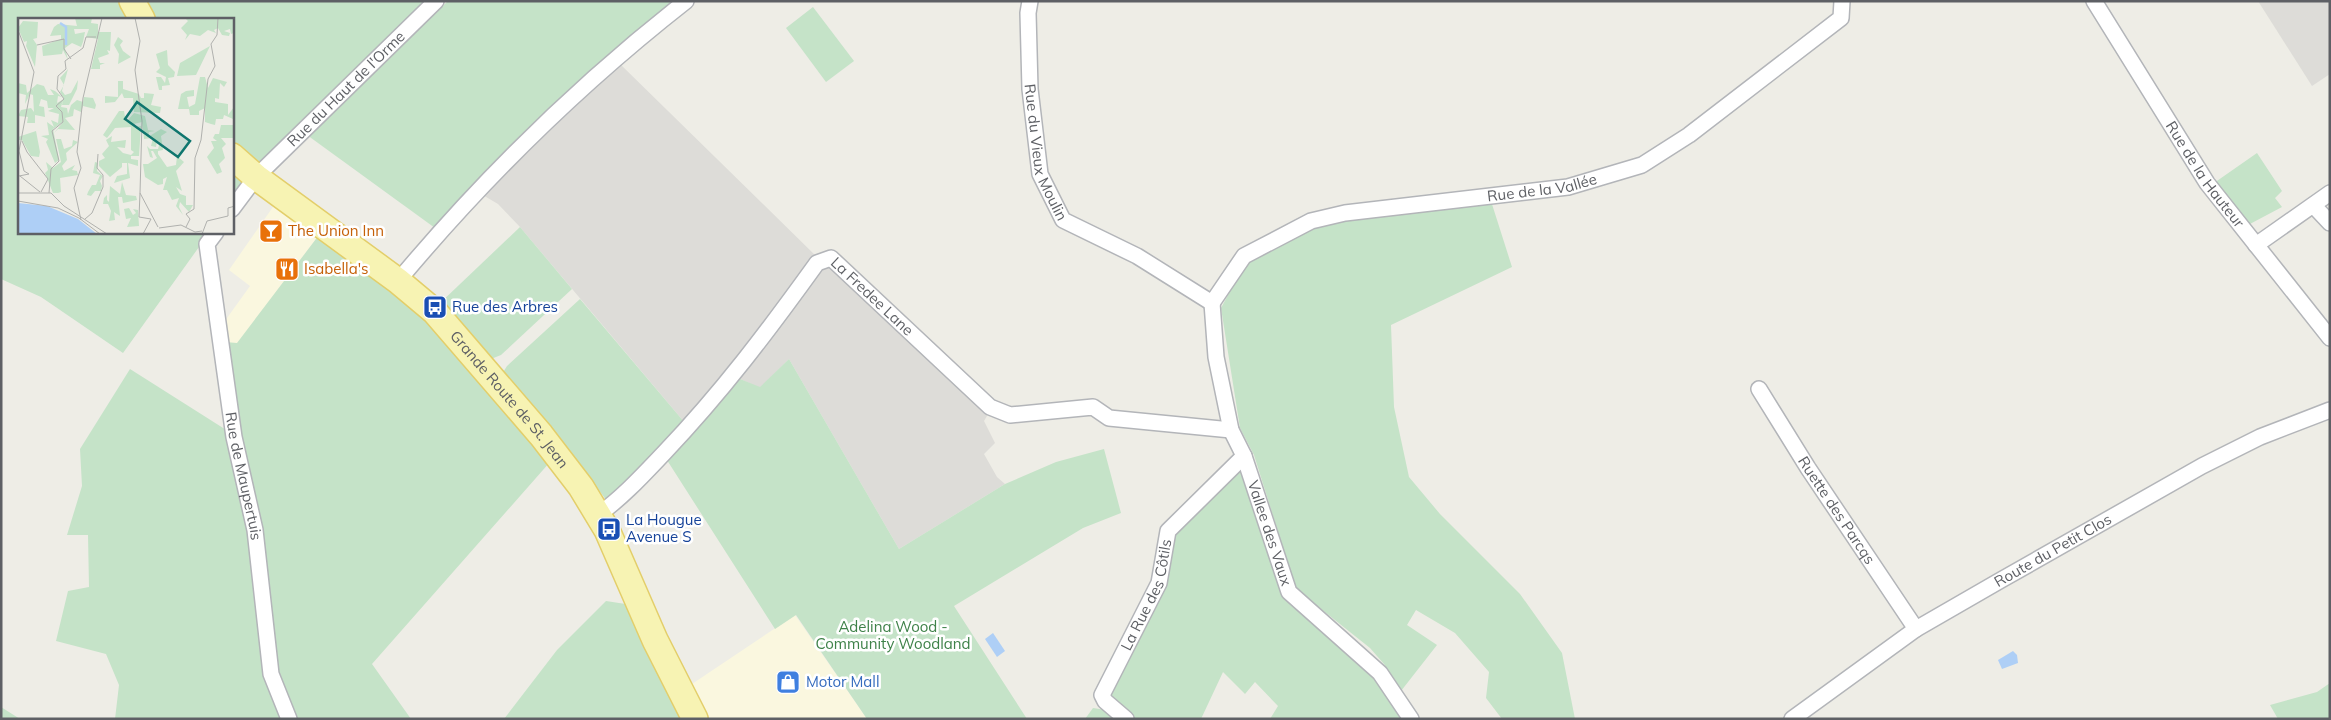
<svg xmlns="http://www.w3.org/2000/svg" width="2331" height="720" viewBox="0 0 2331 720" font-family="Mulish,sans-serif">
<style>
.commercial{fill:#faf7df}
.industrial{fill:#dddcd8}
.green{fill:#c5e3c8}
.water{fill:#aecff6}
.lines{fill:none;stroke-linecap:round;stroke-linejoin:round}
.street-casing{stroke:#b3b5b9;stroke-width:18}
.primary-casing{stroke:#e3ce6a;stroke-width:28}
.street{stroke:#fff;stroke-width:15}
.primary{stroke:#f7f3b3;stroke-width:25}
.labels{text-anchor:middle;stroke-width:5;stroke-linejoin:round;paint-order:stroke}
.street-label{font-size:15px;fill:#5e6065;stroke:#fff}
.food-label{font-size:15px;fill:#c56008;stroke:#fff;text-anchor:start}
.transit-label{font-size:15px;fill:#164399;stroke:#fff;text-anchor:start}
.park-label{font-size:15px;fill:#3f8249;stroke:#fff}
.shop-label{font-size:15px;fill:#366cbe;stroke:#fff;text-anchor:start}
.inset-river{fill:none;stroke:#aecff6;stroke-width:2.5}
.inset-road{fill:none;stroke:#b0b1ae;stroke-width:1}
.view{fill:#0f766e;fill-opacity:0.15;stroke:#0f766e;stroke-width:2.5}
.inset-edge{fill:none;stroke:#5e6065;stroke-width:2.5}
</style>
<rect width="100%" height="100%" fill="#eeede6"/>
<!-- commercial -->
<g class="commercial">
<path d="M 275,204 L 319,235 L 237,344 L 225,342 L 222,325 L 250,286 L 229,270 Z"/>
<path d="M 795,615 L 867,719 L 703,719 L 686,688 Z"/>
</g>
<!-- industrial -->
<g class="industrial">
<path d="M 2258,1 L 2330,1 L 2330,74 L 2312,86 Z"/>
<path d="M 619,63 L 817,257 L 685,423 L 520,227 L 498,204 L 481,194 Z"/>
<path d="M 830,265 L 990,411 L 984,421 L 995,443 L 984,454 L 997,477 L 1005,484 L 899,549 L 789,359 L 760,388 L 740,379 L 818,273 Z"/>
</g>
<!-- green -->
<g class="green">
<path d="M 1,1 L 122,1 L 133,19 L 19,19 L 19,232 L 209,233 L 123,353 L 41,297 L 1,279 Z"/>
<path d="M 144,1 L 430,1 L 262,166 L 253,164 L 233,141 L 232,19 L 154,19 Z"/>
<path d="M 448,1 L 679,1 L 435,228 L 307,135 Z"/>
<path d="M 813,7 L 854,61 L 826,82 L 786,28 Z"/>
<path d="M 2257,153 L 2282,191 L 2275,198 L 2282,207 L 2248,225 L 2214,183 Z"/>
<path d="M 233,168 L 241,178 L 241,185 L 233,199 Z"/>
<path d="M 1491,201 L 1512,267 L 1391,325 L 1394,407 L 1409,477 L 1440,514 L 1520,594 L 1562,653 L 1575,719 L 1502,719 L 1486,698 L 1489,672 L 1455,633 L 1416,610 L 1407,625 L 1437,645 L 1401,691 L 1384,664 L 1370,648 L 1296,589 L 1254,455 L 1240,428 L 1221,308 L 1247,260 L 1313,227 L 1347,218 Z"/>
<path d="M 520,227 L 572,289 L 501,355 L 491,359 L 438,305 Z"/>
<path d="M 319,235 L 415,304 L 550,462 L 372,664 L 411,719 L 297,719 L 278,669 L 260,518 L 237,424 L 225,342 L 237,343 Z"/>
<path d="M 580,299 L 685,423 L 607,501 L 598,489 L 592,493 L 502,374 L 507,366 Z"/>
<path d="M 789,359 L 899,549 L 1005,484 L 1056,462 L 1104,449 L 1121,513 L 1083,528 L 954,606 L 1027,719 L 867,719 L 796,615 L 775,629 L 665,457 L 704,421 L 740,379 L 760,387 Z"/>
<path d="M 130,369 L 231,433 L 242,495 L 266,676 L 283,719 L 115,719 L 119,685 L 106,654 L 56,641 L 68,591 L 89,587 L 88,535 L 67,535 L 82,486 L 80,449 Z"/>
<path d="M 1242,464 L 1283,594 L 1373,678 L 1402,719 L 1270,719 L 1278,706 L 1255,682 L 1245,694 L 1223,672 L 1201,719 L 1134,719 L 1115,703 L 1108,693 L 1173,533 Z"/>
<path d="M 606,601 L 632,605 L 684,719 L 504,719 L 557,650 Z"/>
<path d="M 2330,683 L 2330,719 L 2278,719 L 2270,705 L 2317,692 Z"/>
<path d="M 1,707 L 20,719 L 1,719 Z"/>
<path d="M 1093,708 L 1106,710 L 1117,719 L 1085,719 Z"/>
</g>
<!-- water -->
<g class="water">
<path d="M 993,633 L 1005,651 L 997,657 L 985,639 Z"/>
<path d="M 2013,651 L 2017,655 L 2018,663 L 2002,669 L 1998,660 Z"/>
</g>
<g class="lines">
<!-- street casing -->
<g class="street-casing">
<g id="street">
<path id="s1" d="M 1030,1 L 1028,13 L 1030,89 L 1040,174 L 1063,220 L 1137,256 L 1212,303"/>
<path id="s2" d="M 2094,1 L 2207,183 L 2330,338"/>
<path d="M 2314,206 L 2330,223"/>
<path id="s3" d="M 232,209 L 256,177 L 436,1"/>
<path id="s4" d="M 216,232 L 207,244 L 234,437 L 255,530 L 271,674 L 289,719"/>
<path d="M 2256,245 L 2330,193"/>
<path d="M 398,281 C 484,178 580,84 686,1"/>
<path id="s5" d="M 1212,303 L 1244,256 L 1311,221 L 1345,213 L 1568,187 L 1642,165 L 1689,135 L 1841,18 L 1842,1"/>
<path id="s6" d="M 1212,303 L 1216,357 L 1231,430 L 1244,456 L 1289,592 L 1380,673 L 1411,719"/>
<path id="s7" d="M 1759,389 L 1808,468 L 1916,629"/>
<path id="s8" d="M 598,515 C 623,497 643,475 664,453 C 722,392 768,331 817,263 L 831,258 L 990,407 L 1010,415 L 1093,407 L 1109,418 L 1231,430"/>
<path id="s9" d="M 1126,719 L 1105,701 L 1102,695 L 1159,583 L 1168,531 L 1244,456"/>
<path id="s10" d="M 1792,719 L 1916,629 L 2001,580 L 2202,466 L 2260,437 L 2330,410"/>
</g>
</g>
<!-- primary casing -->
<g class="primary-casing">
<g id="primary">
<path d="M 132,1 L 142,19"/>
<path id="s11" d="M 232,156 L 256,177 L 398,281 L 435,312 L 541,435 L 581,487 L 607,530 L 655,640 L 695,719"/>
</g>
</g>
<!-- street -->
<use href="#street" class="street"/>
<!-- primary -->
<use href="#primary" class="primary"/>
</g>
<!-- icons -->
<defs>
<g id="bar-square" transform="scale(1.25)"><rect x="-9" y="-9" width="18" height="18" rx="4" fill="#e8710a" stroke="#fff"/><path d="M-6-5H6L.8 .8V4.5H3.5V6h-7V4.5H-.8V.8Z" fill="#fff"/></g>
<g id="restaurant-square" transform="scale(1.25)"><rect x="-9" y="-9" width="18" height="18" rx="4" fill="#e8710a" stroke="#fff"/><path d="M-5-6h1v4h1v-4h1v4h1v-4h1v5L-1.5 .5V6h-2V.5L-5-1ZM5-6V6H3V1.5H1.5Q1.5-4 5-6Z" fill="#fff"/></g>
<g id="bus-square" transform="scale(1.25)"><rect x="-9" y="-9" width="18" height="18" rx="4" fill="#1a4fb4" stroke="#fff"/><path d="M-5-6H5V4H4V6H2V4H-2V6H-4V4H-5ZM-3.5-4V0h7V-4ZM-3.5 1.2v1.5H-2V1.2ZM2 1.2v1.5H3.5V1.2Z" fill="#fff"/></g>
<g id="shop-square" transform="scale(1.25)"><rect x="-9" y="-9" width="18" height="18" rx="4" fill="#3f7fe0" stroke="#fff"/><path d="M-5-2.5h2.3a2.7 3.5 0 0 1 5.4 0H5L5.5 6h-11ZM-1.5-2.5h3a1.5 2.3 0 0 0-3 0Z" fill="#fff"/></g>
</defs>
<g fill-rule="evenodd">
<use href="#bar-square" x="271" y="231"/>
<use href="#restaurant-square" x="287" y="269"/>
<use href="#bus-square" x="435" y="307"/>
<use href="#bus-square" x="609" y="529"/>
<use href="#shop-square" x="788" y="682"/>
</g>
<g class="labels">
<!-- street labels -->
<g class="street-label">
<text dy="5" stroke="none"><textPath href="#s3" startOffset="166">Rue du Haut de l'Orme</textPath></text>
<text dy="5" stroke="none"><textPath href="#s1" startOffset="154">Rue du Vieux Moulin</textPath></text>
<text dy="5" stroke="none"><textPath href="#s2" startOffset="206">Rue de la Hauteur</textPath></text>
<text dy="5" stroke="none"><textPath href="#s5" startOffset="366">Rue de la Vallée</textPath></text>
<text dy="5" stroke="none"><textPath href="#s8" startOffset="406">La Fredee Lane</textPath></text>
<text dy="5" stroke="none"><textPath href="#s11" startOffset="371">Grande Route de St. Jean</textPath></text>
<text dy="5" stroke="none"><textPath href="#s4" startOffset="250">Rue de Maupertuis</textPath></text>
<text dy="5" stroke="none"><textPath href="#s7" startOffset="144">Ruette des Parcqs</textPath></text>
<text dy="5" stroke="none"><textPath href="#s6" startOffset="239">Vallee des Vaux</textPath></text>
<text dy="5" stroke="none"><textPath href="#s10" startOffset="311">Route du Petit Clos</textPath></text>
<text dy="5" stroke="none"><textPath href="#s9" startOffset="145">La Rue des Côtils</textPath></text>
</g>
<!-- food labels -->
<g class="food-label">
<text x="288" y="236">The Union Inn</text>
<text x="304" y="274">Isabella's</text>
</g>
<!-- transit labels -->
<g class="transit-label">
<text x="452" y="312">Rue des Arbres</text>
<text x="626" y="525">La Hougue<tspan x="626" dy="17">Avenue S</tspan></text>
</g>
<!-- park labels -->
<g class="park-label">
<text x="893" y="632">Adelina Wood -<tspan x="893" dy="17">Community Woodland</tspan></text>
</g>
<!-- shop labels -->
<g class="shop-label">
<text x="806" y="687">Motor Mall</text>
</g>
</g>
<!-- overview -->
<g transform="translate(18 18)">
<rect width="216" height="216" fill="#eeede6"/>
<path d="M 57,0 L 74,0 L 73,5 L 80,6 L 80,14 L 93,14 L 92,33 L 89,32 L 91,36 L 80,40 L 82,45 L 87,45 L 82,47 L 82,51 L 73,51 L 80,21 L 68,19 L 71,11 L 56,11 L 57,16 L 67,14 L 65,24 L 63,29 L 54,25 L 47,30 L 50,42 L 45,32 L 44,36 L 25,38 L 24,28 L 43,21 L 43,17 L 32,18 L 36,9 L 40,6 L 59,8 ZM 167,0 L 216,0 L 216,15 L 213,16 L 212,11 L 206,13 L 212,15 L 211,18 L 204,17 L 200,10 L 196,12 L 198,15 L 190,12 L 182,18 L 172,16 L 167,22 L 169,17 L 163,10 L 170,3 ZM 5,3 L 20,4 L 19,20 L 15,21 L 19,27 L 17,49 L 8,28 L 9,23 L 6,24 L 0,10 ZM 100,19 L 105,23 L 102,27 L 105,33 L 113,39 L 100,46 L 101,36 L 96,27 ZM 192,28 L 178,57 L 159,58 L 162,45 ZM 149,32 L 150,47 L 157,54 L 156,59 L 150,60 L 152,67 L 144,68 L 144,72 L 141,72 L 138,59 L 143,59 L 147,65 L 148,59 L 138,54 L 142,50 L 138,36 ZM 50,51 L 44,73 L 47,77 L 53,75 L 60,62 L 59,71 L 51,87 L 44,87 L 45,82 L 43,89 L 49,90 L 50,96 L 53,87 L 59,82 L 65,84 L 66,79 L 75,80 L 78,87 L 77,91 L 65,88 L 63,94 L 56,91 L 55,98 L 47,100 L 57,112 L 40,111 L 36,115 L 45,104 L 35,111 L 41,142 L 37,145 L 28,124 L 30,121 L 23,118 L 31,117 L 29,104 L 36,109 L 33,102 L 40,105 L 41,96 L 30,93 L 36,90 L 30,90 L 29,83 L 23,81 L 21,88 L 26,89 L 27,99 L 17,97 L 17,105 L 9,105 L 10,99 L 0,98 L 3,92 L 13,90 L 16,94 L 15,77 L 12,76 L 7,86 L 8,77 L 0,75 L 0,65 L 8,67 L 9,75 L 19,66 L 26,68 L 30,77 L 36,77 L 32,71 L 37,73 L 44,79 L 40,78 L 39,85 L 46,81 L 42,74 L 46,67 L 42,60 ZM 182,59 L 187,59 L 190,70 L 195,60 L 209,64 L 206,69 L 202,65 L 201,81 L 197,80 L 197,84 L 210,86 L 210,97 L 216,89 L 215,101 L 206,97 L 205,101 L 198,101 L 197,107 L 193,106 L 187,104 L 187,90 L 181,93 L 181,97 L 172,97 L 171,91 L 160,91 L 163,76 L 168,73 L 176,72 L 176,78 L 169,79 L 171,89 L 177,86 ZM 100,63 L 105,63 L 105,71 L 121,76 L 123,80 L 126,80 L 126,75 L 136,76 L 133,87 L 143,89 L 142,95 L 116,94 L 115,80 L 106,80 L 104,75 L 97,84 L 87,85 L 87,78 L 100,79 ZM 101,93 L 106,93 L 108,104 L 116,95 L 127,98 L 130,112 L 137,113 L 131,114 L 130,119 L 143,111 L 149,114 L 143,118 L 145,132 L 140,133 L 140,136 L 149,149 L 158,147 L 159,138 L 166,144 L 158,153 L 164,173 L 158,169 L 162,176 L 168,178 L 168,187 L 175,187 L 171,194 L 162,184 L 161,189 L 165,197 L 158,188 L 161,180 L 154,182 L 149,172 L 145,172 L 149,159 L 145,161 L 145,166 L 140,167 L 127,159 L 125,146 L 130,146 L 139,140 L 135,133 L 133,133 L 135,140 L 132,139 L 129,128 L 132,131 L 140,131 L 142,124 L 139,123 L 138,129 L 133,128 L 135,120 L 126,121 L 124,104 L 116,106 L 117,109 L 123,108 L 121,138 L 113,138 L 113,141 L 120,142 L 120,148 L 110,145 L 112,160 L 96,165 L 99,158 L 109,156 L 109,145 L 104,145 L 104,149 L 92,159 L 81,148 L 81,143 L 87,140 L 84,136 L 91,128 L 88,122 L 94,118 L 93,124 L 108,122 L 107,130 L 99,129 L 105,135 L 113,137 L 116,134 L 113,132 L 113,109 L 97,110 L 89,120 L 85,117 ZM 203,107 L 216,107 L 216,120 L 203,120 L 208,126 L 204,130 L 207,140 L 201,146 L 204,154 L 199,156 L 189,139 L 196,130 L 193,123 L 199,123 L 195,120 L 197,116 L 201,116 ZM 18,113 L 22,134 L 21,139 L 13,138 L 4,122 L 0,122 L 0,119 ZM 38,121 L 43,121 L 46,131 L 54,128 L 55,122 L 60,124 L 48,135 L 49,142 L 44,148 L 46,153 L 57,147 L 54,152 L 59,153 L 60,157 L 42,160 L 43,174 L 40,175 L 35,175 L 27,155 L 30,152 L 28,144 L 35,150 L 43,144 ZM 77,144 L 80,145 L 79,153 L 85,158 L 82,163 L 84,168 L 83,173 L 77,173 L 73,178 L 69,177 L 70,174 L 74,167 L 78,167 L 82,157 L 75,155 ZM 104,164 L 108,177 L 118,178 L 119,182 L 105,185 L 104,179 L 100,179 L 102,198 L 96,194 L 97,202 L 91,203 L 93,193 L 90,186 L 85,186 L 86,180 L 89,177 L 89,182 L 91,184 L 92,168 L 102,176 ZM 111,190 L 115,197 L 118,195 L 115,191 L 120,192 L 121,208 L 109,209 L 113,200 L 108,201 L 106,191 Z" fill="#c5e3c8"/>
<path d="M 0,185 L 29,188 L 60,201 L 79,216 L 0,216 Z" fill="#aecff6"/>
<path class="inset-river" d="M 42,5 L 48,9 L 48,27"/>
<path class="inset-road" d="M 117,0 L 122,23 L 117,52 L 124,103 L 122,175 L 140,209M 0,12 L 16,54 L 1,133 L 6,153 L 11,156 L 1,158M 19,27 L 46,21 L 46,31 L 53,41M 4,123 L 9,134 L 30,161 L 23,174M 2,158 L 22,174M 0,175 L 33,175 L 46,188 L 89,216M 31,175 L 33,151 L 41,143 L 34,113 L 45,104 L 44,94 L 38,88 L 46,81 L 39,71 L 40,58 L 48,51 L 47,43 L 65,30 L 68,19 L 78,19M 122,175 L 121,199 L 133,201 L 125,216M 0,183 L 40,190 L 61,200 L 82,216M 67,201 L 74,195 L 85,169 L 85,157 L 79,150 L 80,136M 63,202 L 56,170 L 63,150 L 59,134 L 65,80 L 84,0M 168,209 L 172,201 L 168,196 L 176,191 L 177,140 L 183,122 L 190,61 L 197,48 L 193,26 L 199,17 L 200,0M 141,210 L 163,207 L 177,214 L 184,213M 184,216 L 189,203 L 210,198 L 210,190 L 217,188"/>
<path class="view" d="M 119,84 L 172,123 L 160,139 L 107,101 Z"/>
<rect width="216" height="216" class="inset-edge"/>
</g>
<!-- border -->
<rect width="2331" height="720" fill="none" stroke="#5e6065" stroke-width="5"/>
</svg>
